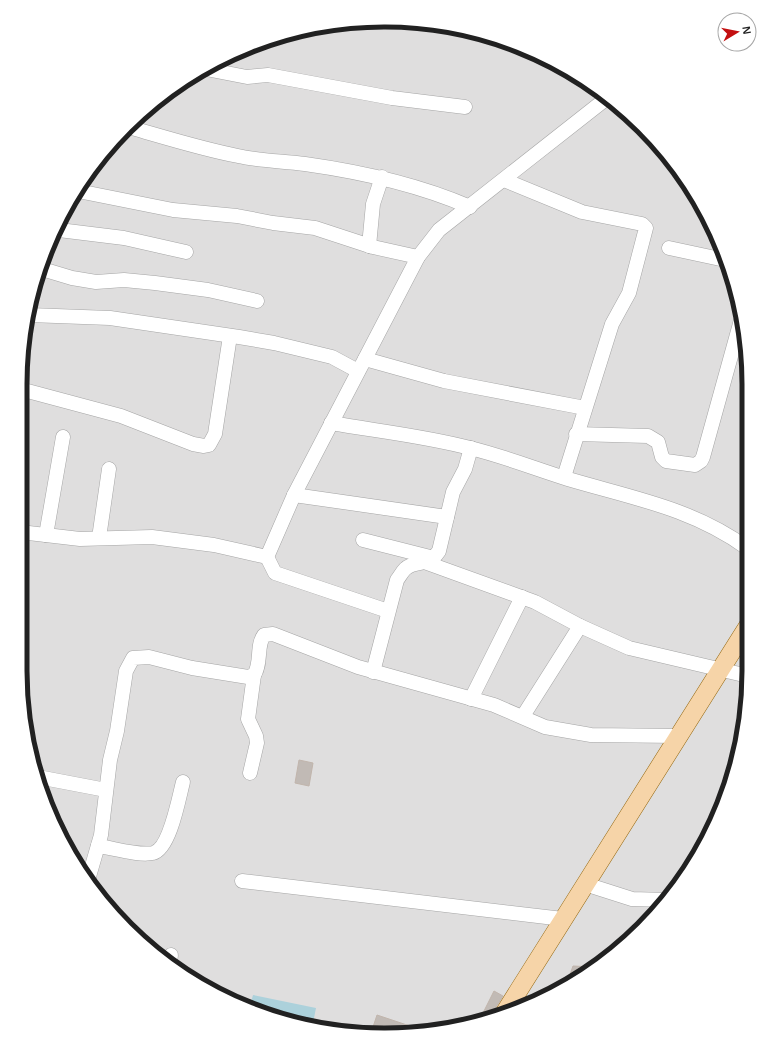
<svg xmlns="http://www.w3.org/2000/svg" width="769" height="1055" viewBox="0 0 769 1055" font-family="Arial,sans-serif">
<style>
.residential{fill:#dfdede}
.water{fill:#acd1db}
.building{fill:#c1bab5;stroke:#c1b5ac}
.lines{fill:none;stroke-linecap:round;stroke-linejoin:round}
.minor-casing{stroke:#a5a5a5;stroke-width:15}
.major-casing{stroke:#93650b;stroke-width:19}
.minor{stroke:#fff;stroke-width:14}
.major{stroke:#f6d4a8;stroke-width:18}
.rim{fill:none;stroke:#212121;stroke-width:5}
</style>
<rect width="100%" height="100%" fill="#f1eee8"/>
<!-- residential -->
<path class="residential" d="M 360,21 L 432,23 L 501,39 L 567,69 L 625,110 L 674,162 L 721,245 L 746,337 L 748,695 L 737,765 L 700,853 L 659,911 L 607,960 L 524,1007 L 432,1032 L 314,1028 L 223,998 L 144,945 L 81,873 L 32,765 L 20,670 L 20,384 L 32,290 L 81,182 L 162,95 L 223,58 L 290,32 Z"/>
<!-- water -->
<path class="water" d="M 253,995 L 316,1008 L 312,1028 L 250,1006 Z"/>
<!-- building -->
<g class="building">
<path d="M 299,760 L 313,763 L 309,786 L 295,783 Z"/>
<path d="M 573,966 L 594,967 L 567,983 Z"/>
<path d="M 494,991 L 503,996 L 496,1007 L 495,1015 L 489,1017 L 483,1013 Z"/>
<path d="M 377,1015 L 419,1029 L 419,1031 L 372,1030 Z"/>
</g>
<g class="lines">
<!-- minor casing -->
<g class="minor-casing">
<g id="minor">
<path d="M 206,69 L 247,77 L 268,75 L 392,98 L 465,107"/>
<path d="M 132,128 C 167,138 202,149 238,156 C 260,161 283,161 305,164 C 362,172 417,184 470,207"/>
<path d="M 504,180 L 582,212 L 642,224 L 646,228 L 629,293 L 612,324 L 564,477"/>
<path d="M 78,191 L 173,210 L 237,216 L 273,223 L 315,228 L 373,247 L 418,257"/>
<path d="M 59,230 L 124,238 L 186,252"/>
<path d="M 369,246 L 373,204 L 382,177"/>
<path d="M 669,248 L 725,260"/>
<path d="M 42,269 L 72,278 L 96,282 L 124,280 L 155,283 L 208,290 L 257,301"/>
<path d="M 29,315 L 110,318 L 239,337 L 274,343 L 332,357 L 358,371"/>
<path d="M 365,359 L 444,381 L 585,408"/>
<path d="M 20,389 L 121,416 L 193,444 L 204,446 L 209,445 L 215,434 L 230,336"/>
<path d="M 331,423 C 377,431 425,436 470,448 C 503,456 536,469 568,479 C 632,498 692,508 747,548"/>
<path d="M 576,434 L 648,436 L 658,442 L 662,457 L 666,461 L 695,465 L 701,461 L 703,457 L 741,320"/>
<path d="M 294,495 L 447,517"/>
<path d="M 20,532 L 80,539 L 152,537 L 214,545 L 267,557 L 294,495 L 418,257 L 439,230 L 607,98"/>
<path d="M 46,535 L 63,437"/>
<path d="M 99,538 L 109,469"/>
<path d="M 363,540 L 434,558"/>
<path d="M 267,557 L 275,573 L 388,611"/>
<path d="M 427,563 L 535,602 L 580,626 L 629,648 L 748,676"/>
<path d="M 20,662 L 21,662"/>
<path d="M 373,672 L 397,580 C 400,576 402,572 405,569 C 417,558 427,569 439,551 L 453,492 L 465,469 L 471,448"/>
<path d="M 471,699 L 522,597"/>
<path d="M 523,716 L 580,626"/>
<path d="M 250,773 L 257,743 L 256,736 L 248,719 L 254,675"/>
<path d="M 38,777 L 106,790"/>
<path d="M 98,846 C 113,848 138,856 153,853 C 170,849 179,797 183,782"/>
<path d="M 88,880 L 101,835 L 110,760 L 117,731 L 126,671 L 133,658 L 149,657 L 192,668 L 248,677 L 254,675 C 262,663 256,646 264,635 L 273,634 L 358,667 L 494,705 L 545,727 L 591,735 L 678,736"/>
<path d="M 242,881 L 563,919"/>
<path d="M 585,884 L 632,899 L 666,900"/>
<path d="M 170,962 L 171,955"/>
</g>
</g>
<!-- major casing -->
<g class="major-casing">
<path id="major" d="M 505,1012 L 748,626"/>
</g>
<!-- minor -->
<use href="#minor" class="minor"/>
<!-- major -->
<use href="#major" class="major"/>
</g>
<!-- crop -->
<path d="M0 0H769V1055H0ZM384 27H385A357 357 0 0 1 742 384V671A357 357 0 0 1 385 1028H384A357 357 0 0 1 27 671V384A357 357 0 0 1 384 27Z" fill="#fff" fill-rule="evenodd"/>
<path class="rim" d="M384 27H385A357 357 0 0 1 742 384V671A357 357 0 0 1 385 1028H384A357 357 0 0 1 27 671V384A357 357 0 0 1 384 27Z"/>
<!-- north arrow -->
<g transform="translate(737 32) rotate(80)"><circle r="19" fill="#ffffff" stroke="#a6a6a6"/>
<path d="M0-3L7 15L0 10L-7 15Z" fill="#c30f10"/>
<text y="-6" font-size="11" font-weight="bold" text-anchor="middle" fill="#212121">N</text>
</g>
</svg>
